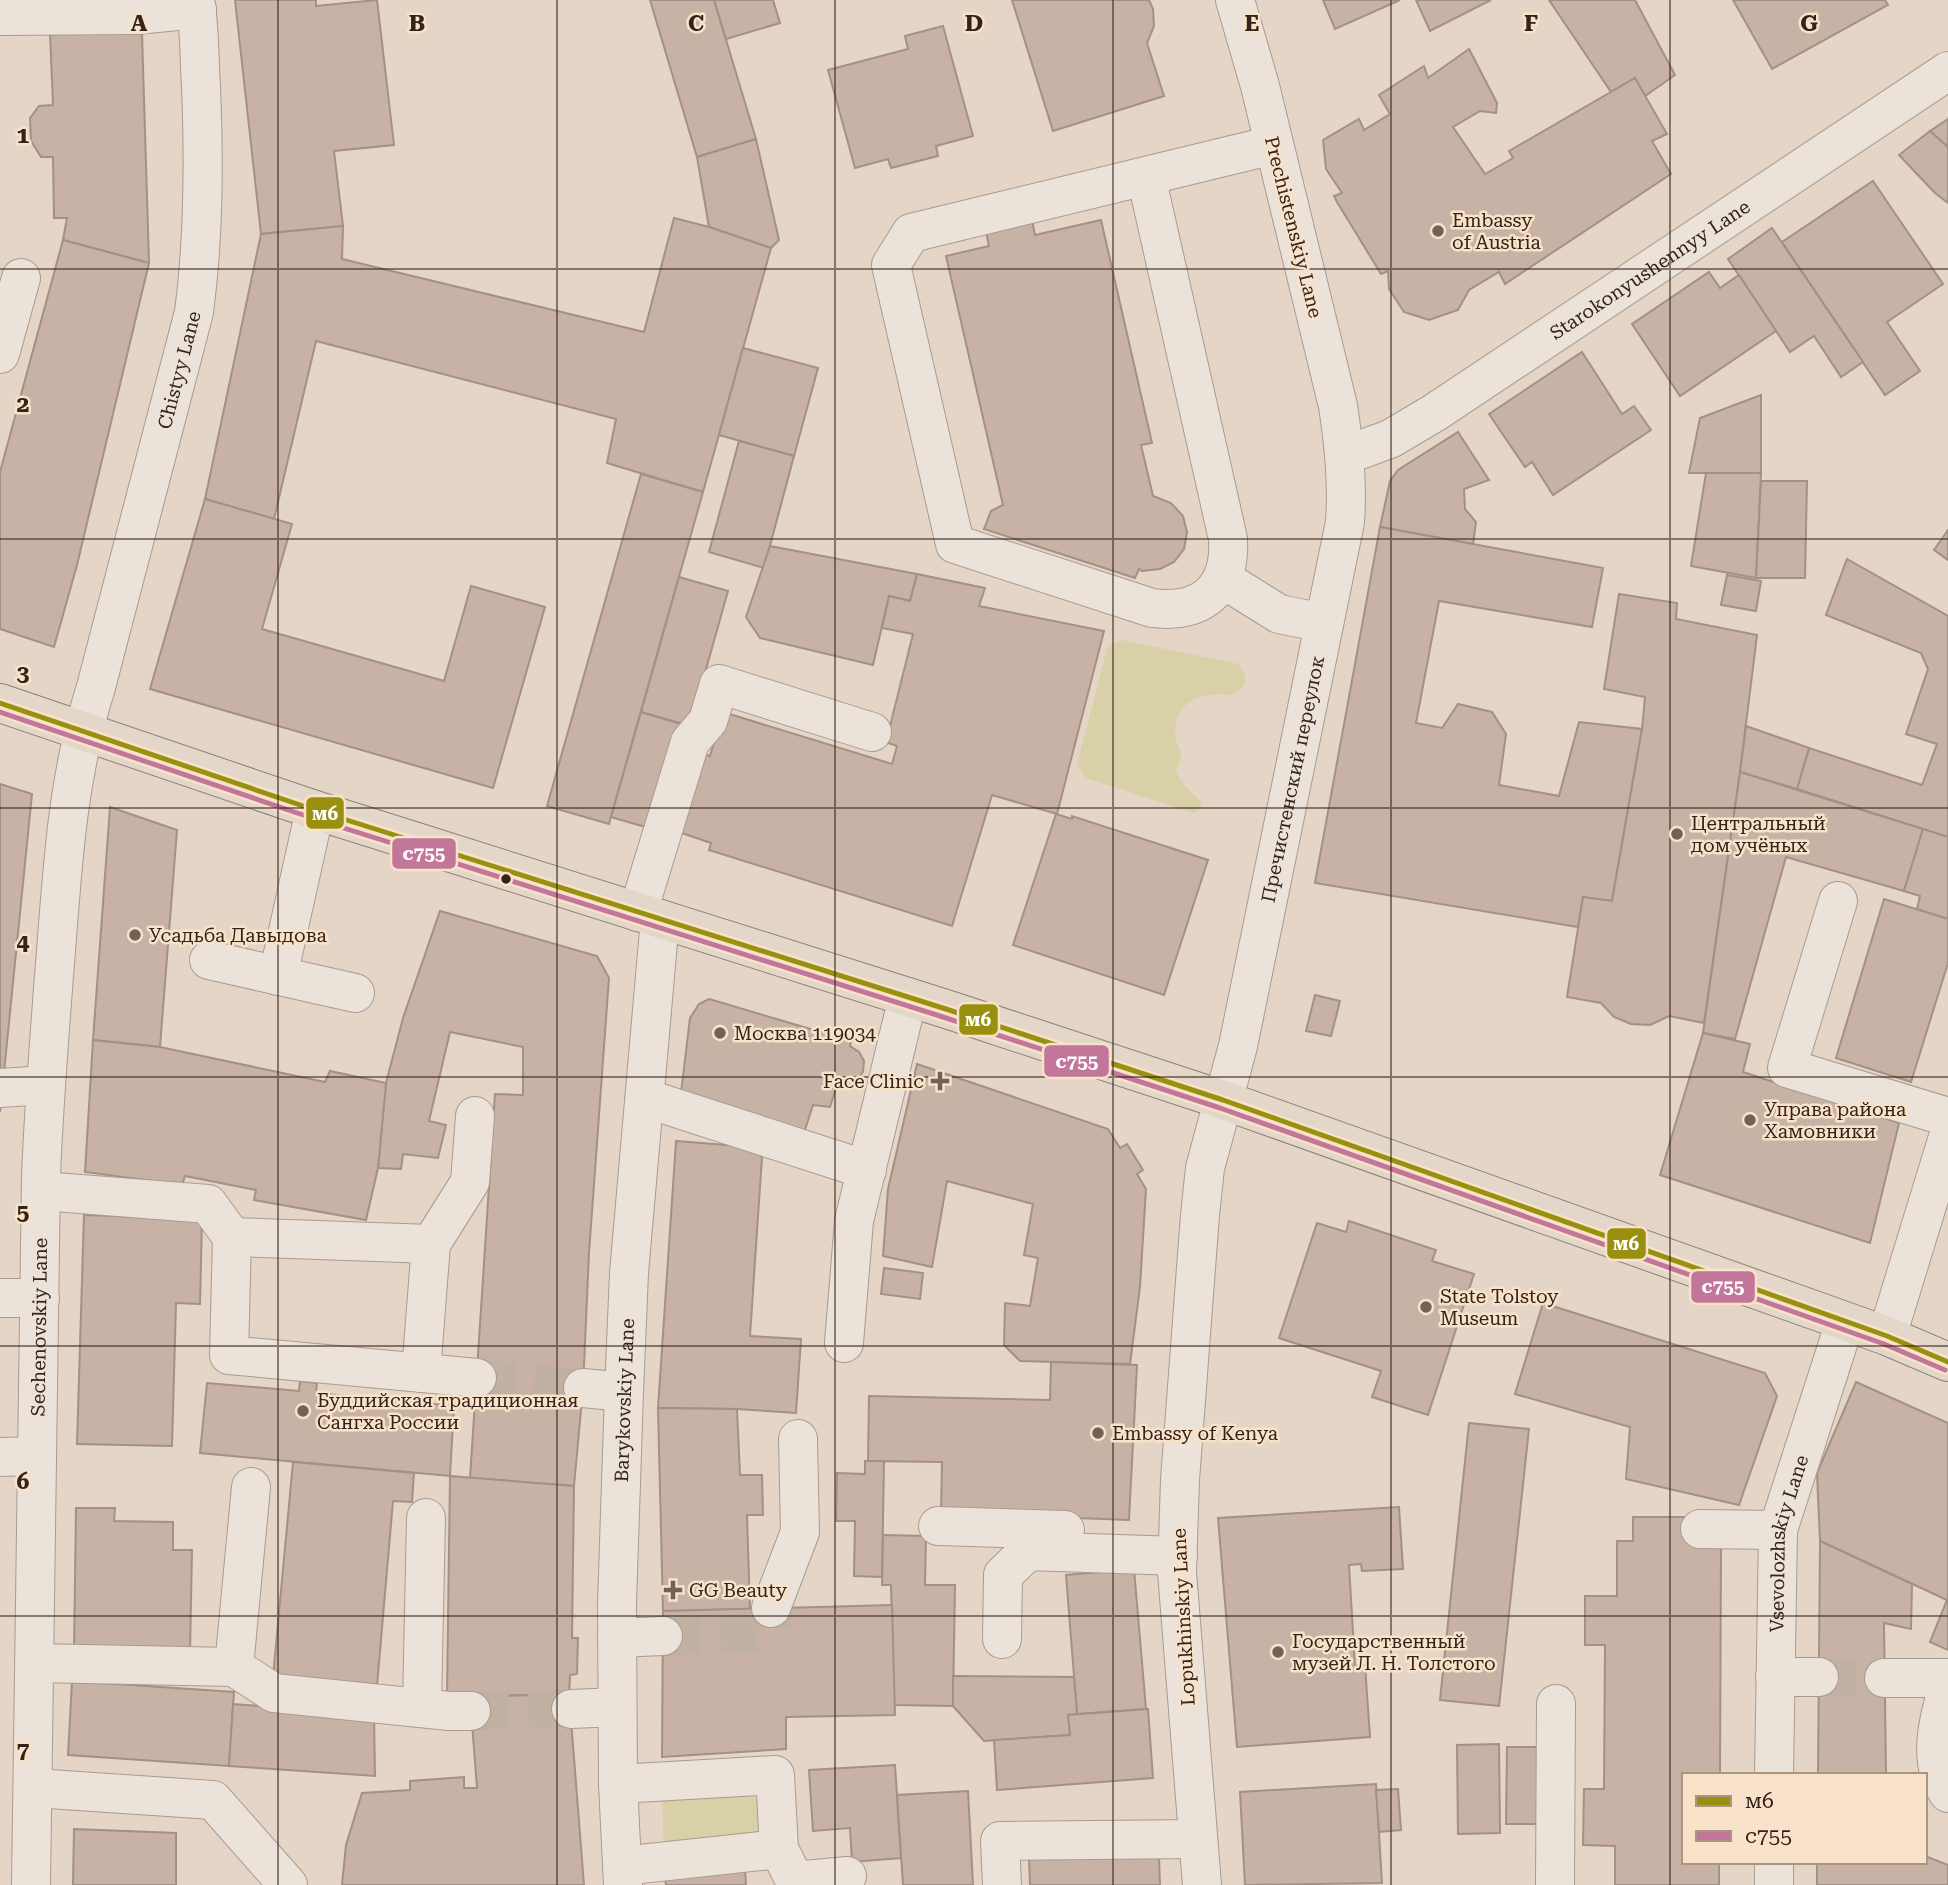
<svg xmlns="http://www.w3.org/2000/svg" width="1948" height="1885" viewBox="0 0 1948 1885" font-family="'Roboto Serif',serif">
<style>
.green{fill:#d8d0a6}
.building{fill:#c8b2a6;stroke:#a39086;stroke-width:2}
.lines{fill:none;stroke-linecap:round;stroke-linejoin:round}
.minor-tunnel{stroke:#c1b1a3;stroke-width:38;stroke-dasharray:38 19;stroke-linecap:butt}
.minor-casing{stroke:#a89b90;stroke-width:40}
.major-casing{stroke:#8d8077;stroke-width:40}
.minor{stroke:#ebe2d9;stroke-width:38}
.major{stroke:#e3d7c9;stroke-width:38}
.bus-1-casing{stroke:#f8e2c9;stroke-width:10}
.bus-2-casing{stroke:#f8e2c9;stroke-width:10}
.bus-1{stroke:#99900f;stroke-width:5}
.bus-2{stroke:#c2769a;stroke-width:5}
.grid{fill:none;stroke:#352219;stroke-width:2;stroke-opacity:0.55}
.poi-dot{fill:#726156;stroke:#f8e2c9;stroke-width:2.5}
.bus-dot{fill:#352219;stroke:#f8e2c9;stroke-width:2.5}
.labels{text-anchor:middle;stroke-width:5;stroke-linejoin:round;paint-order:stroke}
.poi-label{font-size:19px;fill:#352219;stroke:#f8e2c9;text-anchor:start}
.street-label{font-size:19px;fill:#352219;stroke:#f8e2c9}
.grid-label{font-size:23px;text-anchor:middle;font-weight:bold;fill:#352219;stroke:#f8e2c9;stroke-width:5;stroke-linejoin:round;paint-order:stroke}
.line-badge{stroke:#f8e2c9;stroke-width:2.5}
.badge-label{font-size:19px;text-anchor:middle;font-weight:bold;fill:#fff}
</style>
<rect width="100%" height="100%" fill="#e4d5c6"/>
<!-- green -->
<g class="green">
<path d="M 1122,640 L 1238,664 L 1245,674 L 1245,685 L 1232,695 C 1201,691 1171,701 1176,739 C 1176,744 1181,750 1181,755 C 1181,760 1177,767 1176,771 C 1183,787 1191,791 1202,803 L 1194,813 L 1086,778 L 1077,764 L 1108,646 Z"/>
<path d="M 749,1794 L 763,1805 L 765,1829 L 755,1838 L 664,1847 L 662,1799 Z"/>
</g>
<!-- building -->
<g class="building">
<path d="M 235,0 L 316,0 L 316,6 L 377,0 L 394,145 L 334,151 L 343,226 L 261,234 Z"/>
<path d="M 650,0 L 714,0 L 756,139 L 697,157 Z"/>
<path d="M 714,0 L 773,0 L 780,23 L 726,39 Z"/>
<path d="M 1012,0 L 1149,0 L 1153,9 L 1154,26 L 1147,43 L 1164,96 L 1053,131 Z"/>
<path d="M 1323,0 L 1400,0 L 1335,29 Z"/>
<path d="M 1416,0 L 1491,0 L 1430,31 Z"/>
<path d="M 1549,0 L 1635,0 L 1675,75 L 1645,96 L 1635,78 L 1611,92 Z"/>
<path d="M 1733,0 L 1885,0 L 1888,5 L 1772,69 Z"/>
<path d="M 943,26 L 973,136 L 936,146 L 938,156 L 891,168 L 888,159 L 855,168 L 828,70 L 908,49 L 905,36 Z"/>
<path d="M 142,33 L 149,263 L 63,240 L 67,218 L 54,218 L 53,157 L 41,157 L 31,141 L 30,118 L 39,106 L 53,105 L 50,34 Z"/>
<path d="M 1469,49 L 1497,103 L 1496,113 L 1480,111 L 1453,127 L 1485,174 L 1513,158 L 1509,151 L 1635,78 L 1667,134 L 1652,141 L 1671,174 L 1505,284 L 1499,272 L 1469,290 L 1458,310 L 1429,320 L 1404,312 L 1389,289 L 1388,271 L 1381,274 L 1337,202 L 1334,196 L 1342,193 L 1326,169 L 1323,140 L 1359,119 L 1364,130 L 1390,114 L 1379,95 L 1424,66 L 1428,78 Z"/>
<path d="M 1948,119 L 1948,147 L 1930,131 Z"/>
<path d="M 1930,131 L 1948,147 L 1948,203 L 1935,193 L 1899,155 Z"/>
<path d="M 756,139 L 779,240 L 771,248 L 709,227 L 697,157 Z"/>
<path d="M 1873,181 L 1943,284 L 1887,322 L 1920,371 L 1885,395 L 1782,242 Z"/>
<path d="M 1031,216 L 1035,235 L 1101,220 L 1152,443 L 1141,445 L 1153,496 L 1171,503 L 1183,516 L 1187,532 L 1184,549 L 1174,562 L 1160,569 L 1142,571 L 1139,569 L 1135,578 L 984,529 L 991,511 L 1003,505 L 946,256 L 989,246 L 985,227 Z"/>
<path d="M 674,218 L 709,227 L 771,248 L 703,492 L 607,463 L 616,419 L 316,341 L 274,519 L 205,499 L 261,234 L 343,226 L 342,259 L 644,332 Z"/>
<path d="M 1772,228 L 1863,362 L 1841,377 L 1814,336 L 1790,352 L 1728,259 Z"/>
<path d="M 63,240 L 149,263 L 77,565 L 54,647 L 0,629 L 0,472 Z"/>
<path d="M 1709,272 L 1720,288 L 1739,275 L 1776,331 L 1680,396 L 1632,324 Z"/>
<path d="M 743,348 L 818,368 L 794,456 L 719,435 Z"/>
<path d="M 1582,352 L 1622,414 L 1634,406 L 1651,430 L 1553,495 L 1532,462 L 1525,467 L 1489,414 Z"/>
<path d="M 1761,395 L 1761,473 L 1689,473 L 1700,418 Z"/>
<path d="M 1458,432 L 1489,480 L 1464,489 L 1465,509 L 1476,522 L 1473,544 L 1380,527 L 1390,481 L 1398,470 Z"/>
<path d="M 739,441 L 794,456 L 764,568 L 709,552 Z"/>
<path d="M 1706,473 L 1761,473 L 1756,578 L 1691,566 Z"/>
<path d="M 641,474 L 703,492 L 609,824 L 547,806 Z"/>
<path d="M 1761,481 L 1807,481 L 1805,578 L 1756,578 Z"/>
<path d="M 205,499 L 292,524 L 262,629 L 444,681 L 471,586 L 545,607 L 493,788 L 150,689 Z"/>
<path d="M 1380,527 L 1603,568 L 1592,627 L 1439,601 L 1416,723 L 1442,728 L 1458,704 L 1492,712 L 1506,734 L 1499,785 L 1559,796 L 1579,722 L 1642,729 L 1612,901 L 1583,897 L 1578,927 L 1315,883 Z"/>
<path d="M 1948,530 L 1948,560 L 1934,550 Z"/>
<path d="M 770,546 L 917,574 L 910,601 L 889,596 L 873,665 L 760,638 L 746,617 Z"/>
<path d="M 1847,559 L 1948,616 L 1948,837 L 1797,789 L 1809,748 L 1922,785 L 1937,744 L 1906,734 L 1928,669 L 1921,653 L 1826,615 Z"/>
<path d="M 917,574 L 985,588 L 979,606 L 1104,631 L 1057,814 L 992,795 L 952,926 L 709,850 L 711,843 L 676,831 L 699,753 L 710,756 L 723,712 L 892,764 L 897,746 L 886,742 L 913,634 L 882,628 L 889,596 L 910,601 Z"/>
<path d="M 1727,575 L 1761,581 L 1756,611 L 1721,605 Z"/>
<path d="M 679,577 L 728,591 L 690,726 L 641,712 Z"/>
<path d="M 1619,594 L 1677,603 L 1676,619 L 1757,635 L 1740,772 L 1704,1023 L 1669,1016 L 1650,1025 L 1631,1024 L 1614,1017 L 1601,1003 L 1567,997 L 1583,897 L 1612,901 L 1642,729 L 1645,697 L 1604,689 Z"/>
<path d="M 641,712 L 681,724 L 652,829 L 611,817 Z"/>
<path d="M 1746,726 L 1809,748 L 1797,789 L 1740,772 Z"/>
<path d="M 1740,772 L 1923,829 L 1904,891 L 1786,857 L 1735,1039 L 1703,1033 Z"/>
<path d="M 0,784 L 32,794 L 0,1112 Z"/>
<path d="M 110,807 L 177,830 L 160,1047 L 93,1040 Z"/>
<path d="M 1056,814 L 1072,819 L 1072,816 L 1208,860 L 1164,995 L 1013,945 Z"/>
<path d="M 1923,829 L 1948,837 L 1948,919 L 1917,909 L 1920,896 L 1904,891 Z"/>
<path d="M 1884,899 L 1948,919 L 1948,963 L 1911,1082 L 1836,1058 Z"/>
<path d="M 440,911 L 597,956 L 609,978 L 589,1253 L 583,1388 L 574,1486 L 470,1478 L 495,1094 L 523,1095 L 523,1047 L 450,1032 L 429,1121 L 446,1125 L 438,1158 L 403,1154 L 401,1169 L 378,1168 L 386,1083 L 403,1018 Z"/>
<path d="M 1315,995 L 1340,1001 L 1331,1036 L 1306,1031 Z"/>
<path d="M 709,999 L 851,1041 L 850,1046 L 859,1052 L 864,1061 L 863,1072 L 857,1080 L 848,1085 L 837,1085 L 830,1107 L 813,1105 L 804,1133 L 681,1093 L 690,1018 L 699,1004 Z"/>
<path d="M 1703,1033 L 1750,1044 L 1743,1072 L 1899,1123 L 1870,1243 L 1660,1175 Z"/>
<path d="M 93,1040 L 160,1047 L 325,1082 L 330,1071 L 386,1083 L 378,1168 L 366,1220 L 254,1200 L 256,1190 L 185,1176 L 182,1185 L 85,1172 Z"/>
<path d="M 917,1064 L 1108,1129 L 1120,1148 L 1127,1144 L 1143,1170 L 1137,1174 L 1146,1189 L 1140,1287 L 1130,1364 L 1020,1361 L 1004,1345 L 1005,1303 L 1030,1306 L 1038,1258 L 1024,1255 L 1033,1204 L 947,1181 L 932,1267 L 883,1256 L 888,1189 Z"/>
<path d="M 676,1141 L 752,1147 L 762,1157 L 750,1336 L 801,1339 L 796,1413 L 737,1409 L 658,1408 Z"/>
<path d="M 84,1215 L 202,1219 L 200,1304 L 176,1303 L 172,1446 L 77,1444 Z"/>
<path d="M 1349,1221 L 1436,1250 L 1432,1261 L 1474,1274 L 1428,1415 L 1372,1397 L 1381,1371 L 1279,1338 L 1317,1223 L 1346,1232 Z"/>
<path d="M 884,1268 L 923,1273 L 920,1299 L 881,1294 Z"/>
<path d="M 1543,1303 L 1765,1373 L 1777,1396 L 1739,1505 L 1626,1479 L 1630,1427 L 1515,1394 Z"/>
<path d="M 1051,1362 L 1137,1365 L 1129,1520 L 941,1513 L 942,1462 L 868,1461 L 869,1396 L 1050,1400 Z"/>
<path d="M 300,1381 L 317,1383 L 316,1393 L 454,1406 L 450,1476 L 200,1453 L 207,1383 L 299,1391 Z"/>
<path d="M 1856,1382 L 1948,1423 L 1948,1650 L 1930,1642 L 1947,1600 L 1820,1541 L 1817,1473 Z"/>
<path d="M 658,1408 L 737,1409 L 740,1475 L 762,1475 L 763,1515 L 747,1515 L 750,1609 L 663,1611 Z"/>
<path d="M 1469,1423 L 1529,1429 L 1499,1706 L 1440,1700 Z"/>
<path d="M 865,1461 L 884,1461 L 882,1577 L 854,1576 L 855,1521 L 836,1521 L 837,1473 L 865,1474 Z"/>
<path d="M 293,1462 L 414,1473 L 412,1502 L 393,1501 L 377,1686 L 273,1677 Z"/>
<path d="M 450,1476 L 574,1486 L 572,1638 L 578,1638 L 577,1674 L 570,1675 L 569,1694 L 447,1697 Z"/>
<path d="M 1399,1507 L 1403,1569 L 1362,1571 L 1361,1564 L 1349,1565 L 1355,1666 L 1365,1665 L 1370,1737 L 1237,1747 L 1218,1518 Z"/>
<path d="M 76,1508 L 115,1508 L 114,1521 L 173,1522 L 173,1550 L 192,1550 L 190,1652 L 74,1652 Z"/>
<path d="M 1633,1517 L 1700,1517 L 1721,1542 L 1720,1775 L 1684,1775 L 1684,1862 L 1719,1862 L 1719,1885 L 1615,1885 L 1615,1846 L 1583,1845 L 1584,1789 L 1604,1789 L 1605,1645 L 1585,1645 L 1585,1596 L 1617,1596 L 1617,1541 L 1633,1541 Z"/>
<path d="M 883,1535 L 926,1536 L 925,1585 L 955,1585 L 953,1706 L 894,1705 L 891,1585 L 882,1585 Z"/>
<path d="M 1820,1541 L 1912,1584 L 1911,1629 L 1884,1623 L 1886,1775 L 1818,1775 Z"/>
<path d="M 1134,1569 L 1146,1709 L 1077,1714 L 1066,1575 Z"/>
<path d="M 892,1605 L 895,1715 L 786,1717 L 786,1749 L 662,1757 L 663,1611 Z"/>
<path d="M 953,1676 L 1074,1677 L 1077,1714 L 1068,1715 L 1070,1735 L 984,1741 L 953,1706 Z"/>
<path d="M 72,1681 L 234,1692 L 229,1766 L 68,1755 Z"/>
<path d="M 569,1694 L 584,1885 L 342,1885 L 346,1845 L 362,1793 L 410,1790 L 410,1781 L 464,1777 L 464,1788 L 477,1788 L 470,1697 Z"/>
<path d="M 233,1704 L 374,1714 L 375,1776 L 229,1766 Z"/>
<path d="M 1148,1709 L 1153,1778 L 997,1790 L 994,1740 L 1070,1735 L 1068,1715 Z"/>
<path d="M 1499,1744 L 1500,1833 L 1458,1834 L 1457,1745 Z"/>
<path d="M 1507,1747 L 1543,1747 L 1543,1824 L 1506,1824 Z"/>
<path d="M 895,1765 L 901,1858 L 852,1862 L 850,1828 L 813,1831 L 809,1770 Z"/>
<path d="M 1376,1784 L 1382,1883 L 1245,1885 L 1240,1792 Z"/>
<path d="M 1398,1789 L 1401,1830 L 1379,1832 L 1376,1790 Z"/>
<path d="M 968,1791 L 973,1885 L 903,1885 L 897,1795 Z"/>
<path d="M 74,1829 L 176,1833 L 176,1885 L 73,1885 Z"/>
<path d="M 1925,1856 L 1948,1865 L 1948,1885 L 1817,1885 L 1817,1862 L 1925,1862 Z"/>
<path d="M 1159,1857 L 1160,1885 L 1030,1885 L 1029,1858 Z"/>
<path d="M 745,1869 L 746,1885 L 666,1885 L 665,1878 Z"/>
</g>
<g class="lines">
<!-- minor-tunnel -->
<g class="minor-tunnel">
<path d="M 477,1378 L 583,1388"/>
<path d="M 663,1636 L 772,1633 L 771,1608"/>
<path d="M 1819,1677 L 1884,1678"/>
<path d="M 471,1711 L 571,1709"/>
</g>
<!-- minor casing -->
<g class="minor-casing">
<g id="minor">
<path d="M 0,16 L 137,15 L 197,9"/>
<path d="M 1146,176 L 1228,539 C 1231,590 1202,614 1152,608 L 955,544 L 891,265 L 911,233 L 1232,155 L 1274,145"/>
<path d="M 0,354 L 21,278"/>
<path id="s1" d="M 1346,455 L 1390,439 L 1434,413 L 1948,71"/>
<path d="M 1223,579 L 1279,614 L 1324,623"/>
<path d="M 1838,901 L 1787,1068 L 1948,1117"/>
<path d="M 638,912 L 690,742 L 708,721 L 719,684 L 872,732"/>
<path d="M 209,960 L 355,993"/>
<path d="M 278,976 L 315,810"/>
<path d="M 0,1088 L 45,1085"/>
<path d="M 645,1098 L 867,1170"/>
<path d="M 42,1191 L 208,1204 L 232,1237 L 229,1355 L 477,1378"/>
<path d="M 232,1237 L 431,1244"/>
<path d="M 0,1298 L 40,1298"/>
<path d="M 1887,1336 L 1948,1137"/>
<path d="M 844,1343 L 854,1221 L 908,997"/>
<path d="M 421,1373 L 431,1244 L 470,1182 L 475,1116"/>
<path d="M 583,1388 L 624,1392"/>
<path d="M 0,1457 L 37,1456"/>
<path d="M 938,1526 L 1065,1530"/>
<path d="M 1700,1529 L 1778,1530"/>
<path d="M 771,1608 L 800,1532 L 798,1439"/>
<path d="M 617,1638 L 663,1636"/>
<path d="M 1002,1639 L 1003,1575 L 1028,1551 L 1178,1556"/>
<path d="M 35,1663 L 234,1667 L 251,1487"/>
<path d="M 234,1667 L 274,1693 L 449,1711 L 471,1711"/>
<path d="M 1775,1677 L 1819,1677"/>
<path d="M 1884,1678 L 1948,1678"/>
<path d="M 1948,1688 C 1937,1722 1928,1761 1948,1793"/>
<path d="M 422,1707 L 426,1518"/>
<path d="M 571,1709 L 617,1707"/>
<path id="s2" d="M 1774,1775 L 1778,1530 L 1845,1322"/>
<path d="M 618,1784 L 775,1775 L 779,1849"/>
<path d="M 34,1788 L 213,1800 L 288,1885"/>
<path d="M 622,1866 L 779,1849 L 795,1881 L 847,1876"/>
<path id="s3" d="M 31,1885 L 41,1176 C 44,1101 50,1026 56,951 C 63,859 68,776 96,687 L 194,312 C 204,236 204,162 201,86 C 199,58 200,28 195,0"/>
<path id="s4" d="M 623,1885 L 618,1784 L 617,1604 L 624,1392 L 629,1273 L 660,919"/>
<path d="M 1002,1885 L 1000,1841 L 1198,1839"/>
<path id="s5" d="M 1202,1885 L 1177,1572 L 1180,1480 L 1200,1215 L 1205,1168 L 1238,1046 L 1345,522 C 1348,482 1344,445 1338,406 L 1260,86 L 1235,0"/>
<path d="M 1555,1885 L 1556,1704"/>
<path d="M 1774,1885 L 1774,1862"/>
</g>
</g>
<!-- major casing -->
<g class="major-casing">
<path id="major" d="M 0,703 L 315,810 L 946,1009 L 1223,1100 L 1887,1336 L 1948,1362"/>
</g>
<!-- minor -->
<use href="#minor" class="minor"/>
<!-- major -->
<use href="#major" class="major"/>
<!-- bus-1 casing -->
<g class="bus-1-casing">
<path id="bus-1" d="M 0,703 L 315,810 L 946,1009 L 1223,1100 L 1887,1336 L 1948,1362"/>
</g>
<!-- bus-2 casing -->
<g class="bus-2-casing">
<path id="bus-2" d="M 0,712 L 312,818 L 943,1017 L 1220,1108 L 1884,1344 L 1945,1370"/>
</g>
<!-- bus-1 -->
<use href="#bus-1" class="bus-1"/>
<!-- bus-2 -->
<use href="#bus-2" class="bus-2"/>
</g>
<!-- grid -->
<path class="grid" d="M 278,0 L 278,1885M 557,0 L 557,1885M 835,0 L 835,1885M 1113,0 L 1113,1885M 1391,0 L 1391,1885M 1670,0 L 1670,1885M 0,269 L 1948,269M 0,539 L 1948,539M 0,808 L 1948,808M 0,1077 L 1948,1077M 0,1346 L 1948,1346M 0,1616 L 1948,1616"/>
<!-- markers -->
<g class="poi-dot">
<circle cx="1438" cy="231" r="7"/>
<circle cx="1677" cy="834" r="7"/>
<circle cx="135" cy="935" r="7"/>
<circle cx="720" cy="1033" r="7"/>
<path d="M936.5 1070.5h7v7h7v7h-7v7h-7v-7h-7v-7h7z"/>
<circle cx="1750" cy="1120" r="7"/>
<circle cx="1426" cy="1307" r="7"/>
<circle cx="303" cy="1411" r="7"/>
<circle cx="1098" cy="1433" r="7"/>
<path d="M669.5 1579.5h7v7h7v7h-7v7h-7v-7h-7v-7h7z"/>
<circle cx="1278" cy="1652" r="7"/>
</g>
<circle class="bus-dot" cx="506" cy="879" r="6"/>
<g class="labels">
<!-- poi labels -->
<g class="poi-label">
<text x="1452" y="227">Embassy<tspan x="1452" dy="22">of Austria</tspan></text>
<text x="1691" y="830">Центральный<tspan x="1691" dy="22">дом учёных</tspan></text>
<text x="149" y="942">Усадьба Давыдова</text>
<text x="734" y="1040">Москва 119034</text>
<text x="924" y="1088" text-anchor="end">Face Clinic</text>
<text x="1764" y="1116">Управа района<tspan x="1764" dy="22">Хамовники</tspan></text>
<text x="1440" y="1303">State Tolstoy<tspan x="1440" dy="22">Museum</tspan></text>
<text x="317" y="1407">Буддийская традиционная<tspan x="317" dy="22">Сангха России</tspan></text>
<text x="1112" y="1440">Embassy of Kenya</text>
<text x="689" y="1597">GG Beauty</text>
<text x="1292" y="1648">Государственный<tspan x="1292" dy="22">музей Л. Н. Толстого</tspan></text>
</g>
<!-- street labels -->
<g class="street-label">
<text transform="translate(1294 227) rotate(76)" y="7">Prechistenskiy Lane</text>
<text dy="7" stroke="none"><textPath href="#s1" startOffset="357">Starokonyushennyy Lane</textPath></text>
<text dy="7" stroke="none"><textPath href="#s3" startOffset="1530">Chistyy Lane</textPath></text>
<text dy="7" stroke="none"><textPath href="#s5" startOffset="1118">Пречистенский переулок</textPath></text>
<text dy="7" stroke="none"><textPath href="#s3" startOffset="558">Sechenovskiy Lane</textPath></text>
<text dy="7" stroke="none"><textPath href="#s4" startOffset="485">Barykovskiy Lane</textPath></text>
<text dy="7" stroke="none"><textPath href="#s2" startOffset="233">Vsevolozhskiy Lane</textPath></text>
<text transform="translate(1183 1617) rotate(-93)" y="7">Lopukhinskiy Lane</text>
</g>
</g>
<g class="grid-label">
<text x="139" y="31">A</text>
<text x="417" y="31">B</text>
<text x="696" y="31">C</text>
<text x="974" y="31">D</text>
<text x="1252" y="31">E</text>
<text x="1531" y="31">F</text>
<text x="1809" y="31">G</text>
<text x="23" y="143">1</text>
<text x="23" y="412">2</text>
<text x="23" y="681">3</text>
<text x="23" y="950">4</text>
<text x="23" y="1220">5</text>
<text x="23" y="1489">6</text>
<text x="23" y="1758">7</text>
</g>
<g class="line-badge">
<rect x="305" y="796" width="40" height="34" rx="7" fill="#99900f"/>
<rect x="391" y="837" width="66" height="33" rx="7" fill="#c2769a"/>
<rect x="958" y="1003" width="41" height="33" rx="7" fill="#99900f"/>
<rect x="1043" y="1044" width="67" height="34" rx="7" fill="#c2769a"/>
<rect x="1606" y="1227" width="41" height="33" rx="7" fill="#99900f"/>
<rect x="1690" y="1270" width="66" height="34" rx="7" fill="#c2769a"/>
</g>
<g class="badge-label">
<text x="325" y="820">м6</text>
<text x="424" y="860">с755</text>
<text x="978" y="1026">м6</text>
<text x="1077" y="1068">с755</text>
<text x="1626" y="1250">м6</text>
<text x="1723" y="1293">с755</text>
</g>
<!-- legend -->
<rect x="1682" y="1773" width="245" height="91" fill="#f8e2c9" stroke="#aa9583" stroke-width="2"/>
<rect x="1696" y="1796" width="35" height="10" fill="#99900f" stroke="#aa9583" stroke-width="2"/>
<text x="1745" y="1808" font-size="21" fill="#352219">м6</text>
<rect x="1696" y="1831" width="35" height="10" fill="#c2769a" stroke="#aa9583" stroke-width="2"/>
<text x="1745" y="1843" font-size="21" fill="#352219">с755</text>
</svg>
